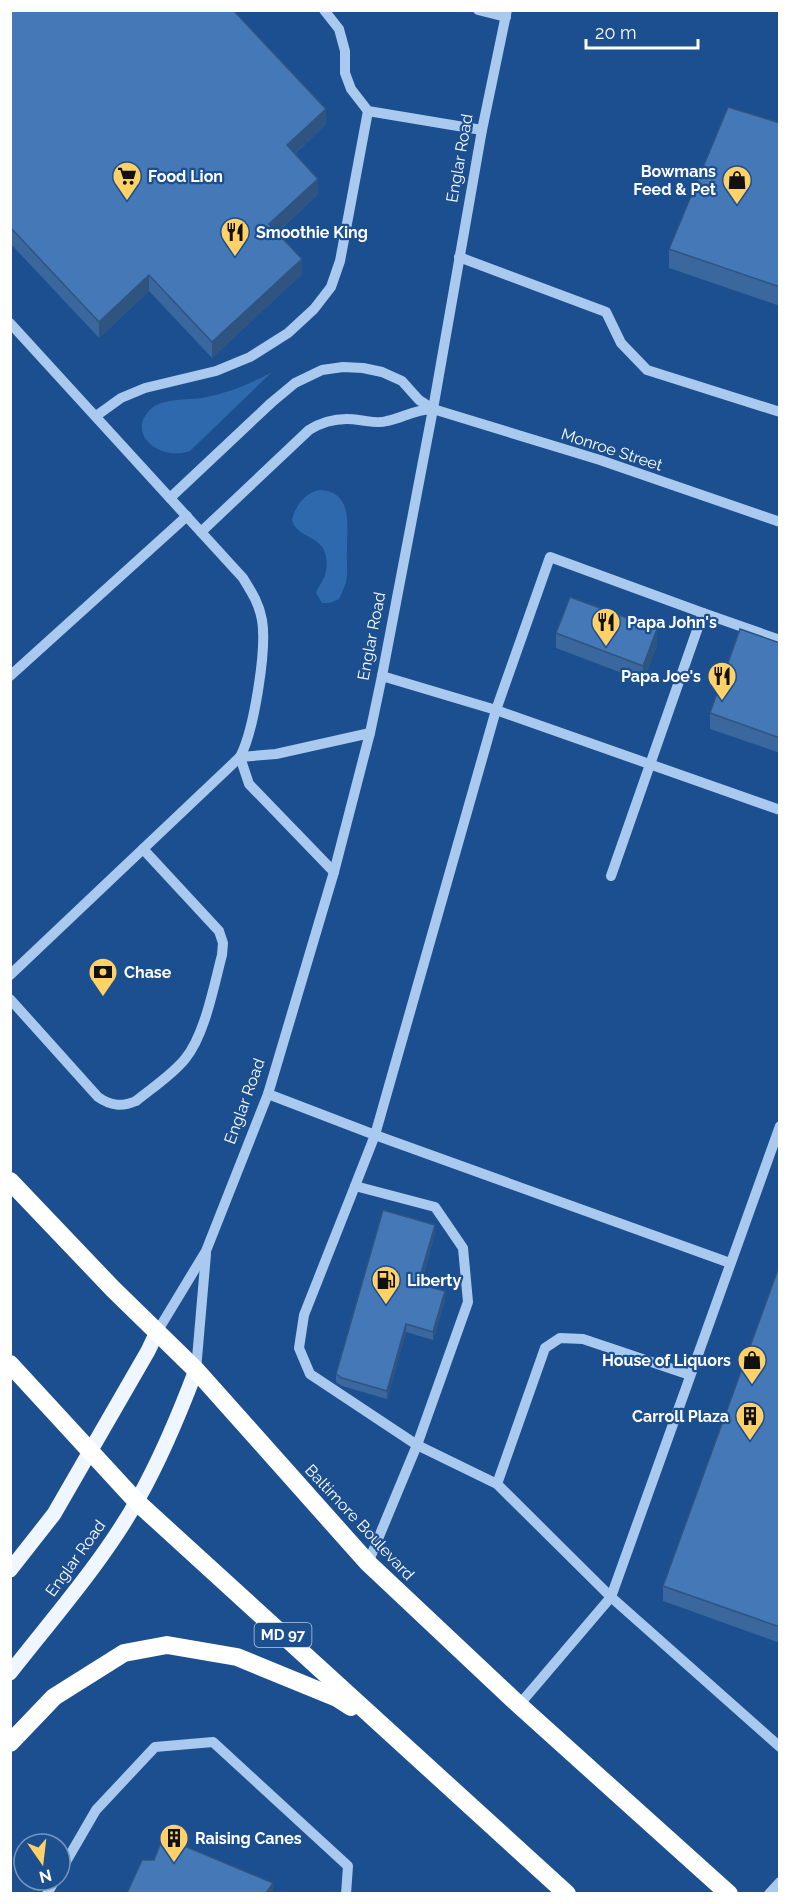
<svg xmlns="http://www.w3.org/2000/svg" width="790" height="1904" viewBox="0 0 790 1904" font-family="Raleway,sans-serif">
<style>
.green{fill:#2e69ad}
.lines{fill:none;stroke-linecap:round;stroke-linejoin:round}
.minor{stroke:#a9c9ee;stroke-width:10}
.major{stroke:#f0f6ff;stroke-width:15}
.highway{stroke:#fff;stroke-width:18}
.wall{fill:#3a679d}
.shaded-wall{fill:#305480}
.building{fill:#4478b7;stroke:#305480;stroke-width:1.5}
.labels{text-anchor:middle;stroke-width:4.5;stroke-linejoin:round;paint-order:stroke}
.shield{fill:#1b4f8f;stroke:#bbcadd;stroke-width:1.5}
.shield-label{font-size:15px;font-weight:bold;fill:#fff}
.street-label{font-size:16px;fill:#fff;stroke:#1b4f8f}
.poi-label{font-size:16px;font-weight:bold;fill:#fff;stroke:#1b4f8f;text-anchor:start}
</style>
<rect width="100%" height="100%" fill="#1b4f8f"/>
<!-- green -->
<g class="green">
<path d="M 272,372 L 190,451 C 159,462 124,432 152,408 C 166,397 190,401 207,397 C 230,392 252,383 272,372 Z"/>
<path d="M 319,490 C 353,491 347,524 347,549 C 346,574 351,574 339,599 L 330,603 L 322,603 L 316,593 C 319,585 325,579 326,571 C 332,533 298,542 292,520 C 295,506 305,493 319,490 Z"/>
</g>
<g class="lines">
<!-- minor -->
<g class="minor">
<path d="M 324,10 L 339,29 L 345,51 L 345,73 L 351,89 L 368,111 L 482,130"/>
<path d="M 478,10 L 506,17"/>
<path d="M 459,257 L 606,312 L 621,343 L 647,370 L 780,412"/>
<path d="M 10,323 L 243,578 C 251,591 259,603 262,620 C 267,649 254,731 240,757 L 10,975"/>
<path d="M 96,416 L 121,398 L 145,388 L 216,371 L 250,357 L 288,333 L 314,309 L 331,287 L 340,261 L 368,111"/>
<path d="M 170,498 L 271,403 L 295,383 L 322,370 L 343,367 L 363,368 L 382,372 L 402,381 L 419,400 L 433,409 L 600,460 L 780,522"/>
<path d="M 201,532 L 309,430 C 325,420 340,417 359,420 C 369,421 377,424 387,421 C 405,417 413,410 433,409"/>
<path d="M 703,613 L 780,640"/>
<path d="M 10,676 L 187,516"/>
<path d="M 382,676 L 496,710 L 780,810"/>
<path d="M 240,757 L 249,784 L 334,872"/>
<path d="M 240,757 L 276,754 L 370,733"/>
<path d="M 10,999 L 98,1097 C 111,1106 122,1107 136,1101 C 152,1088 172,1075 185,1059 C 205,1035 214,985 222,955 L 223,943 L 219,931 L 143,849"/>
<path d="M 268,1094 L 375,1135 L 496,710 L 550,557 L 703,613 L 611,876"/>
<path d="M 355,1186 L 304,1315 L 299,1348 L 310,1374 L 417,1445 L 497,1484 L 611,1597 L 780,1747"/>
<path d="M 157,1332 L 206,1251 L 268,1094 L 334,872 L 370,733 L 382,676 L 433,409 L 482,130 L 507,10"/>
<path d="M 196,1370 L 206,1254"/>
<path d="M 497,1484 L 545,1348 L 560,1338 L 583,1339 L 690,1375"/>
<path d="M 368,1563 L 417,1445 L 468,1302 L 463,1248 L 435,1207 L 355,1186 L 375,1135 L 730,1263"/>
<path d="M 519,1705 L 611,1597 L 780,1126"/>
<path d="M 60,1872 L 96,1810 L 155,1747 L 213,1742 L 348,1866 L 346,1894"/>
<path d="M 47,1894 L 55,1880"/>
<path d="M 769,1894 L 780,1882"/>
</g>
<!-- major -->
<g class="major">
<path d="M 10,1570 L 54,1514 L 148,1351 L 157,1332"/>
<path d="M 10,1673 C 53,1618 105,1559 138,1499 C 161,1458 179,1415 196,1370"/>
</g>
<!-- highway -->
<g class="highway">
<path d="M 10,1181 L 113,1289 L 196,1370 L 368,1563 L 519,1705 L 729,1894"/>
<path d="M 10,1364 L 137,1502 L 567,1894"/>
<path d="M 10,1743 L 54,1697 L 124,1653 L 167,1645 L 237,1657 L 337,1698 L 351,1707"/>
</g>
</g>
<!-- wall -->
<g class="wall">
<path d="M 10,10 L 326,124 L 295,154 L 318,194 L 277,233 L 302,274 L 212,358 L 149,291 L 99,338 L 10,243 Z"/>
<path d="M 780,123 L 780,306 L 669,268 L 669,249 Z"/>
<path d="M 556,633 L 657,645 L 643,681 L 556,648 Z"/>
<path d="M 780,643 L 780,753 L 710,729 L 710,713 Z"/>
<path d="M 435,1233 L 421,1284 L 445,1300 L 433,1340 L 406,1332 L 387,1399 L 342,1386 L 336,1382 L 336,1374 Z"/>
<path d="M 780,1264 L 780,1643 L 663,1601 L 663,1586 Z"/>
</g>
<!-- shaded-wall -->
<g class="shaded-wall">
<path d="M 326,109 L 326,124 L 287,161 L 287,145 Z"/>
<path d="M 318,179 L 318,194 L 269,240 L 269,224 Z"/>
<path d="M 302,259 L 302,274 L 212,358 L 212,342 Z"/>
<path d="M 149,275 L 149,291 L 99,338 L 99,322 Z"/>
<path d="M 657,629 L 657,645 L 643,681 L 643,666 Z"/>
<path d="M 435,1225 L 435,1233 L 418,1292 L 418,1284 Z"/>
<path d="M 445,1291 L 445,1300 L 433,1340 L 433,1332 Z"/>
<path d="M 406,1324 L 406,1332 L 387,1399 L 387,1391 Z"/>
<path d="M 273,1883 L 273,1893 L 266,1893 Z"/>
</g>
<!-- building -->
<g class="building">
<path d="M 10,10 L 233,10 L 326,109 L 287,145 L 318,179 L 269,224 L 302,259 L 212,342 L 149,275 L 99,322 L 10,227 Z"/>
<path d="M 728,107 L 780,123 L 780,287 L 669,249 Z"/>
<path d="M 570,597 L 657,629 L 643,666 L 556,633 Z"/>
<path d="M 740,629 L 780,643 L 780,738 L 710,713 Z"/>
<path d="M 383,1210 L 435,1225 L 418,1284 L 445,1291 L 433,1332 L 406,1324 L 387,1391 L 342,1378 L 336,1374 Z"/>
<path d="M 780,1264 L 780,1627 L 663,1586 Z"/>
<path d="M 163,1837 L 273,1883 L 266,1893 L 127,1893 L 142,1860 L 154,1860 Z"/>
</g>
<!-- icons -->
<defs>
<g id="supermarket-pin" transform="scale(1.5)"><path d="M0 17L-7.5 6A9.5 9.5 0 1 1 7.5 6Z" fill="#ffd166" stroke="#1b4f8f"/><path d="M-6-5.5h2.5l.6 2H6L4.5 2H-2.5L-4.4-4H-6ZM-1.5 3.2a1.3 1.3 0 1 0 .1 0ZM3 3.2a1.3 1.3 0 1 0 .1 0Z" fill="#111"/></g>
<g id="shop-pin" transform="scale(1.5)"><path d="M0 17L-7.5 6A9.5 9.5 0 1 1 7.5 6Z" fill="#ffd166" stroke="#1b4f8f"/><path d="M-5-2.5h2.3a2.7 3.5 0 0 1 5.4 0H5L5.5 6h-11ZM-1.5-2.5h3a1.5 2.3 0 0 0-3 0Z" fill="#111"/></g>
<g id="restaurant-pin" transform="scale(1.5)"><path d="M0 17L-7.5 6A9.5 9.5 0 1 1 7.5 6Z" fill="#ffd166" stroke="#1b4f8f"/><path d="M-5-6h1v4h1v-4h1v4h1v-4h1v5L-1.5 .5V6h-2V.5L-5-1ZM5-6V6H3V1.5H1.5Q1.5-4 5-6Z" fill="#111"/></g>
<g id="bank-pin" transform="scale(1.5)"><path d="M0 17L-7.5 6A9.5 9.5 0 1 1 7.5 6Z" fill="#ffd166" stroke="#1b4f8f"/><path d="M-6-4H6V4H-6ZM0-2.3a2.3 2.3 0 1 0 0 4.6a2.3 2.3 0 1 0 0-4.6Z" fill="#111"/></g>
<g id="fuel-pin" transform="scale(1.5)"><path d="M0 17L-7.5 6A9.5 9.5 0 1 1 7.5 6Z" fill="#ffd166" stroke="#1b4f8f"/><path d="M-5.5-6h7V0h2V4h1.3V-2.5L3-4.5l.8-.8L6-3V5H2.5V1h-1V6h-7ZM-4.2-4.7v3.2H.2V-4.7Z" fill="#111"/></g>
<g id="building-pin" transform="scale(1.5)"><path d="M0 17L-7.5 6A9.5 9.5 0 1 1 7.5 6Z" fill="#ffd166" stroke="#1b4f8f"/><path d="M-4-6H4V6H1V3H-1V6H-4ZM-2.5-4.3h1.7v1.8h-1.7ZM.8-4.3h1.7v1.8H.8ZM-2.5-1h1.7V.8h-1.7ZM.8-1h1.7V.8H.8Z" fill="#111"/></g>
</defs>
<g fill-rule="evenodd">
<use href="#supermarket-pin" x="127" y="176"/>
<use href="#shop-pin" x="737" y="180"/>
<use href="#restaurant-pin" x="235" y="232"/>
<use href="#restaurant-pin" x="606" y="622"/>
<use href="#restaurant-pin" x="722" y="676"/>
<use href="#bank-pin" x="103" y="972"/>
<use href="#fuel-pin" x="386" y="1280"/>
<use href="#shop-pin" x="752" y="1360"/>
<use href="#building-pin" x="750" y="1416"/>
<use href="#building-pin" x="174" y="1838"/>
</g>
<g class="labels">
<!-- shield labels -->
<rect class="shield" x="254.5" y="1623" width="57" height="24" rx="4.5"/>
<g class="shield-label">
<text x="283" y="1640">MD 97</text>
</g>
<!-- street labels -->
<g class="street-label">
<text transform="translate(459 158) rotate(-80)" y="6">Englar Road</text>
<text transform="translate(612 449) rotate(18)" y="6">Monroe Street</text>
<text transform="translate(371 636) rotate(-79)" y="6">Englar Road</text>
<text transform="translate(244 1101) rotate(-70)" y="6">Englar Road</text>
<text transform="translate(360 1522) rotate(47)" y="6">Baltimore Boulevard</text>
<text transform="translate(75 1558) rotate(-54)" y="6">Englar Road</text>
</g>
<!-- poi labels -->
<g class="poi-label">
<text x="716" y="177" text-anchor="end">Bowmans<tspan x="716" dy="18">Feed &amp; Pet</tspan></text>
<text x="148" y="182">Food Lion</text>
<text x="256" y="238">Smoothie King</text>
<text x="627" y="628">Papa John's</text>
<text x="701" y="682" text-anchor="end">Papa Joe's</text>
<text x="124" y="978">Chase</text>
<text x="407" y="1286">Liberty</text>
<text x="731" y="1366" text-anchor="end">House of Liquors</text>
<text x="729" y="1422" text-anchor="end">Carroll Plaza</text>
<text x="195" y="1844">Raising Canes</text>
</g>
</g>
<!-- border -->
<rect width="790" height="1904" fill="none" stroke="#ffffff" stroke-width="24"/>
<!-- north arrow -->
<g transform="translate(42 1862) rotate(166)"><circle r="28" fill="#1b4f8f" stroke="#7695bc" stroke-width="1.5"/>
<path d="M0-4.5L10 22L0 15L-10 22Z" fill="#ffd166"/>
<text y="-9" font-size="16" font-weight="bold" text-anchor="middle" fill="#ffffff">N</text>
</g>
<!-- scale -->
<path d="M586 39v9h112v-9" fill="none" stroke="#ffffff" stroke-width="3"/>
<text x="595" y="39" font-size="18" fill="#ffffff" stroke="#1b4f8f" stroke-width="4.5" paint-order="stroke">20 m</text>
</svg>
